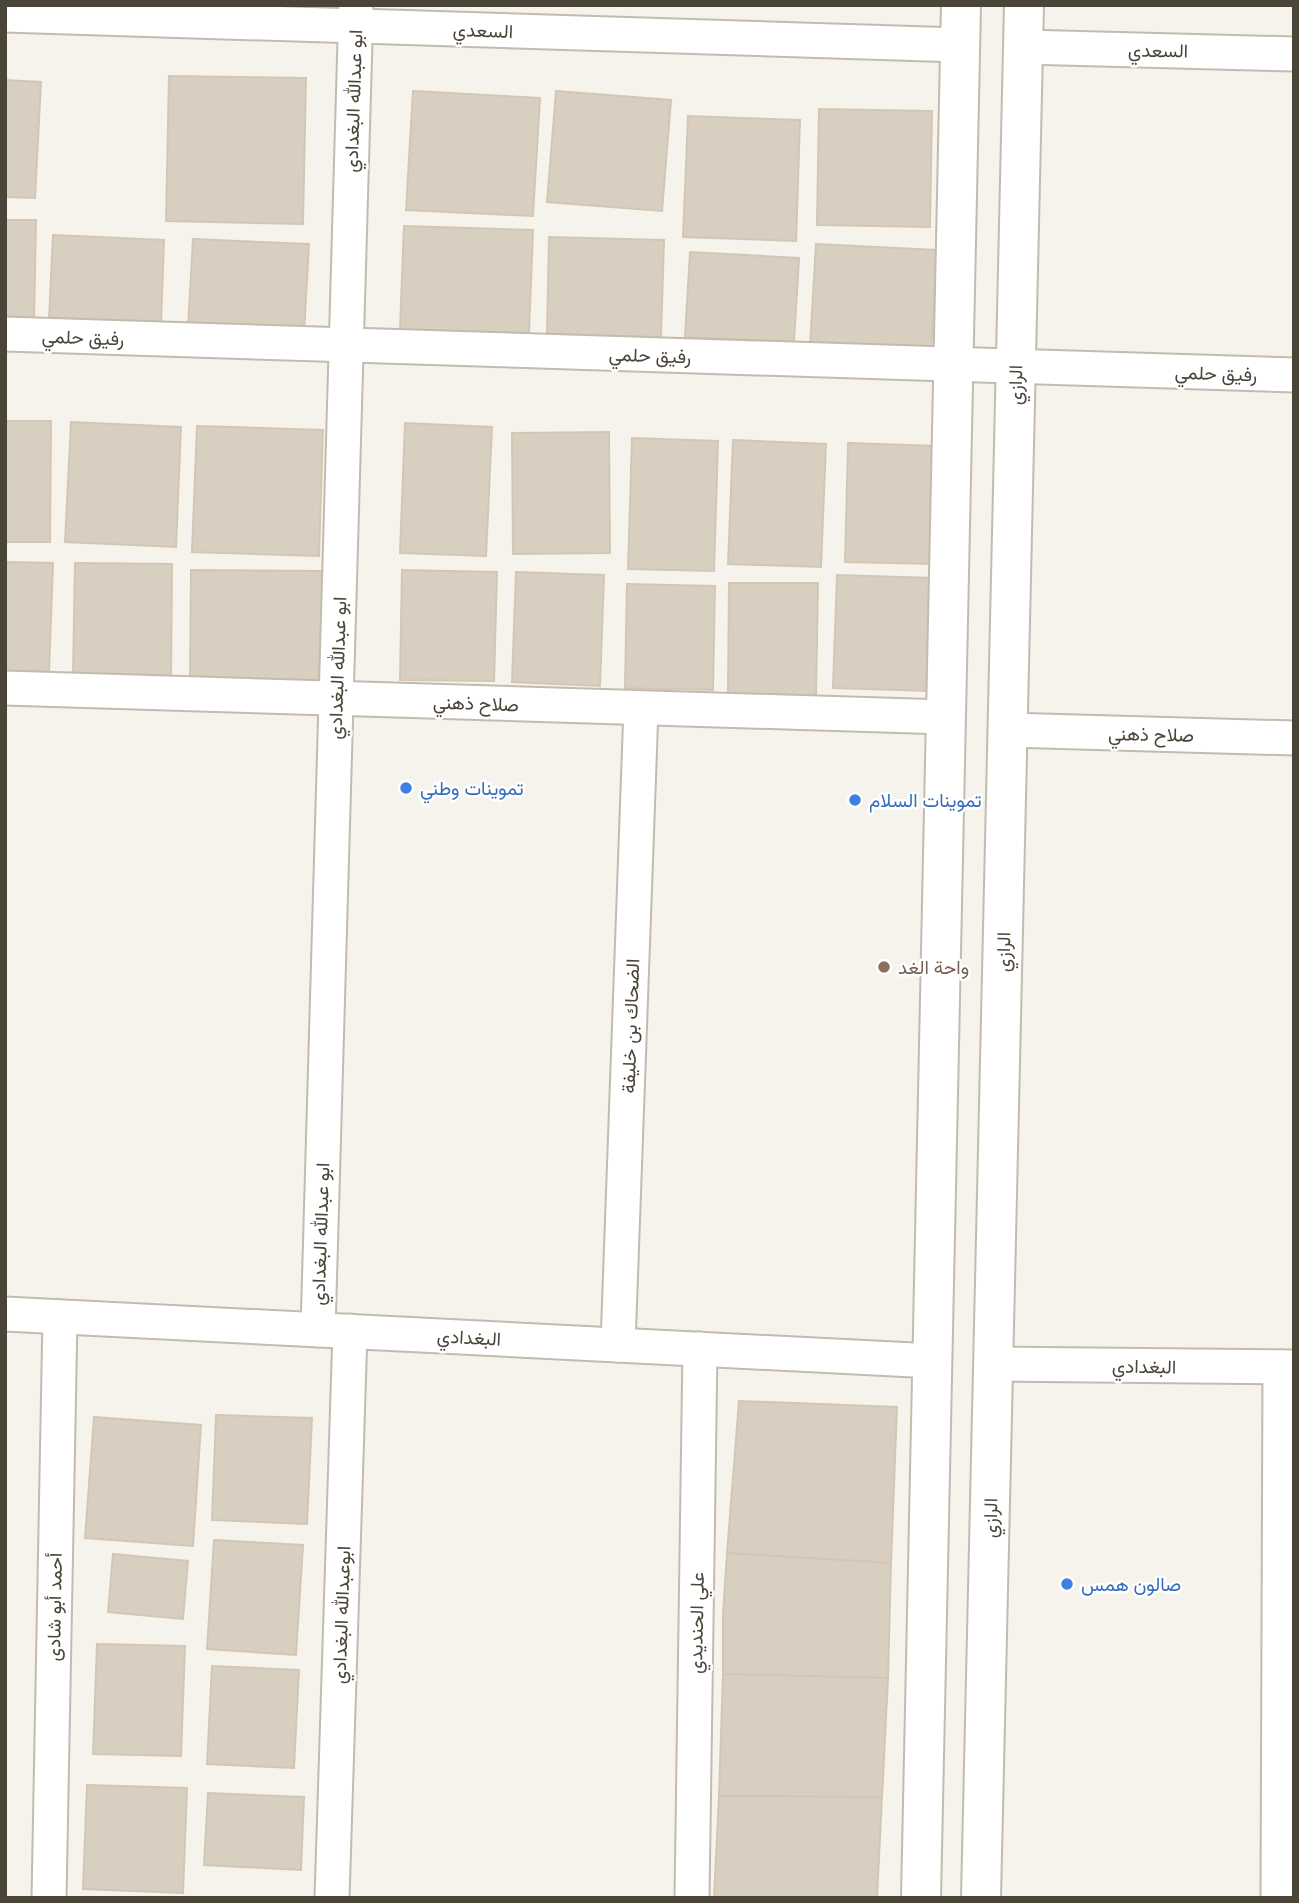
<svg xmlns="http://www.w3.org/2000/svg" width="1299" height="1903" viewBox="0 0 1299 1903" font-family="Lato,Vazirmatn,sans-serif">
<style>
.building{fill:#d8cfc1;stroke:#d3c7b4;stroke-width:2}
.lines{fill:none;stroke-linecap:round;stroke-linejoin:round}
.minor-casing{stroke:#c2bbae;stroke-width:37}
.tertiary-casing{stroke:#c2bbae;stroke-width:42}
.minor{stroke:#fff;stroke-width:33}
.tertiary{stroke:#fff;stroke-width:38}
.shop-dot{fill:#3f7fe0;stroke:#fff;stroke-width:2.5}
.education-dot{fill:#8d6e63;stroke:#fff;stroke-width:2.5}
.labels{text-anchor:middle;stroke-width:5;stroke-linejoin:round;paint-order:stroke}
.street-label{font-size:19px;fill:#4b4439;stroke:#fff}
.shop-label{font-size:19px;fill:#366cbe;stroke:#fff;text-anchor:start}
.education-label{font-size:19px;fill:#785e54;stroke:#fff;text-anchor:start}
</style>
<rect width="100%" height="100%" fill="#f6f3ec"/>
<!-- building -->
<g class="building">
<path d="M 169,76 L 306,78 L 303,224 L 166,221 Z"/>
<path d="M 5,80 L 41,82 L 35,198 L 5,197 Z"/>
<path d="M 413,91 L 540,98 L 533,216 L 406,210 Z"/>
<path d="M 556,91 L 671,100 L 662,211 L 547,202 Z"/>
<path d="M 819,109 L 932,111 L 930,227 L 817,225 Z"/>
<path d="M 688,116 L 800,120 L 796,241 L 683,237 Z"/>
<path d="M 5,220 L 36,220 L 34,319 L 5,318 Z"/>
<path d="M 404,226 L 533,230 L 529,334 L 400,330 Z"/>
<path d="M 53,235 L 164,240 L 161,324 L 49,319 Z"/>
<path d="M 549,237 L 664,240 L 661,337 L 547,334 Z"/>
<path d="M 193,239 L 309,244 L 304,333 L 188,327 Z"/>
<path d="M 816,244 L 937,250 L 931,352 L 810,346 Z"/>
<path d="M 690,252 L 799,258 L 794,342 L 685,337 Z"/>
<path d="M 5,421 L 51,421 L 50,542 L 5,542 Z"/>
<path d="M 71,422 L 181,427 L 176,547 L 65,542 Z"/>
<path d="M 405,423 L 492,427 L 486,556 L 400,553 Z"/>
<path d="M 197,426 L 323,430 L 319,556 L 192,552 Z"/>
<path d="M 609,432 L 610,553 L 513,554 L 512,433 Z"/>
<path d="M 632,438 L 718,441 L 714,571 L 628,569 Z"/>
<path d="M 733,440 L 826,444 L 821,567 L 728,564 Z"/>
<path d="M 848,443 L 939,446 L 936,564 L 845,562 Z"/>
<path d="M 5,562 L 53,563 L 49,672 L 5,671 Z"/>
<path d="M 75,563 L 172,564 L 171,676 L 73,675 Z"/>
<path d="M 191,570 L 323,571 L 321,681 L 190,680 Z"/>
<path d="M 402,570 L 497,572 L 494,681 L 400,680 Z"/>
<path d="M 516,572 L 604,575 L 600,686 L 512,682 Z"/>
<path d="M 837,575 L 933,578 L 929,691 L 833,688 Z"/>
<path d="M 729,583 L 818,583 L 816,696 L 728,695 Z"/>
<path d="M 627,584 L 715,586 L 713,690 L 625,688 Z"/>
<path d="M 739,1401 L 897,1407 L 891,1563 L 727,1553 Z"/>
<path d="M 216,1415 L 312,1418 L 307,1524 L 212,1520 Z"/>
<path d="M 94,1417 L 201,1425 L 193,1546 L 85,1538 Z"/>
<path d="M 214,1540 L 303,1545 L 296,1655 L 207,1649 Z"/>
<path d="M 727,1553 L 891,1563 L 888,1678 L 723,1674 L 723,1614 Z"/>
<path d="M 113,1554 L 188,1561 L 183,1619 L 108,1612 Z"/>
<path d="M 97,1644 L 185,1646 L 181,1756 L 93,1754 Z"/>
<path d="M 212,1666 L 299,1670 L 294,1768 L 207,1764 Z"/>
<path d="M 723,1674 L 888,1678 L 882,1797 L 719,1796 Z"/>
<path d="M 87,1785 L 187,1788 L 183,1893 L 83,1889 Z"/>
<path d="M 208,1793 L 304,1797 L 301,1870 L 204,1865 Z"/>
<path d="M 719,1796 L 882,1797 L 877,1898 L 714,1898 Z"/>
</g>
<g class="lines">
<!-- minor casing -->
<g class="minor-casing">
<g id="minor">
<path d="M 5,15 L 960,45"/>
<path d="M 1023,47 L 1294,54"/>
<path d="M 5,334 L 1294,375"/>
<path d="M 5,688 L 946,717"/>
<path d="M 1007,730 L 1294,738"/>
<path d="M 5,1314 L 933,1361"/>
<path d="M 318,1330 L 356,5"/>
<path d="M 618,1345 L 641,708"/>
<path d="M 994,1364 L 1294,1367"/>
<path d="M 49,1898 L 60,1317"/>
<path d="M 332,1898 L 350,1331"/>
<path d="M 692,1898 L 700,1349"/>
<path d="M 1278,1898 L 1280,1367"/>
</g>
</g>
<!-- tertiary casing -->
<g class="tertiary-casing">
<g id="tertiary">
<path d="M 921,1898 L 961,5"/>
<path d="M 981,1898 L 1024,5"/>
</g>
</g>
<!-- minor -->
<use href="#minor" class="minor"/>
<!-- tertiary -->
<use href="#tertiary" class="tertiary"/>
</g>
<!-- markers -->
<g class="shop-dot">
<circle cx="406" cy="788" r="7"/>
<circle cx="855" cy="800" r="7"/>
<circle cx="1067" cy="1584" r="7"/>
</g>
<circle class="education-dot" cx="884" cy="967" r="7"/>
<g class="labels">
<!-- street labels -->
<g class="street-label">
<text transform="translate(483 30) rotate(2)" y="7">السعدي</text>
<text transform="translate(1158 50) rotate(1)" y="7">السعدي</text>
<text transform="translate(353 101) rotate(-88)" y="7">ابو عبدالله البغدادي</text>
<text transform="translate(83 337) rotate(2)" y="7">رفيق حلمي</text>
<text transform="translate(650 355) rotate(2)" y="7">رفيق حلمي</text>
<text transform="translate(1216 373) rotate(2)" y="7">رفيق حلمي</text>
<text transform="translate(1015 385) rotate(-89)" y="7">الرازي</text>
<text transform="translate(337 668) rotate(-88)" y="7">ابو عبدالله البغدادي</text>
<text transform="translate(476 703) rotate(2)" y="7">صلاح ذهني</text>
<text transform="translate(1151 734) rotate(1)" y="7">صلاح ذهني</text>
<text transform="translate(1003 952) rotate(-89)" y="7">الرازي</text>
<text transform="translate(630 1026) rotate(-88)" y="7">الضحاك بن خليفة</text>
<text transform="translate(320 1234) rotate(-88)" y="7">ابو عبدالله البغدادي</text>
<text transform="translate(469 1337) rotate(3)" y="7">البغدادي</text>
<text transform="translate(1144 1366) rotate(1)" y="7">البغدادي</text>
<text transform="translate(990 1518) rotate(-89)" y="7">الرازي</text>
<text transform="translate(54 1607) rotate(-89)" y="7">أحمد أبو شادى</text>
<text transform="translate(341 1615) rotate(-88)" y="7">ابوعبدالله البغدادي</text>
<text transform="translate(696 1623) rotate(-89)" y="7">علي الحنديدي</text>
</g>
<!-- shop labels -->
<g class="shop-label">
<text x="420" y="795">تموينات وطني</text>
<text x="869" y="807">تموينات السلام</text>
<text x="1081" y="1591">صالون همس</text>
</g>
<!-- education labels -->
<g class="education-label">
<text x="898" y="974">واحة الغد</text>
</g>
</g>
<!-- border -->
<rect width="1299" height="1903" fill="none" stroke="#4b4439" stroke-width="14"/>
</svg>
